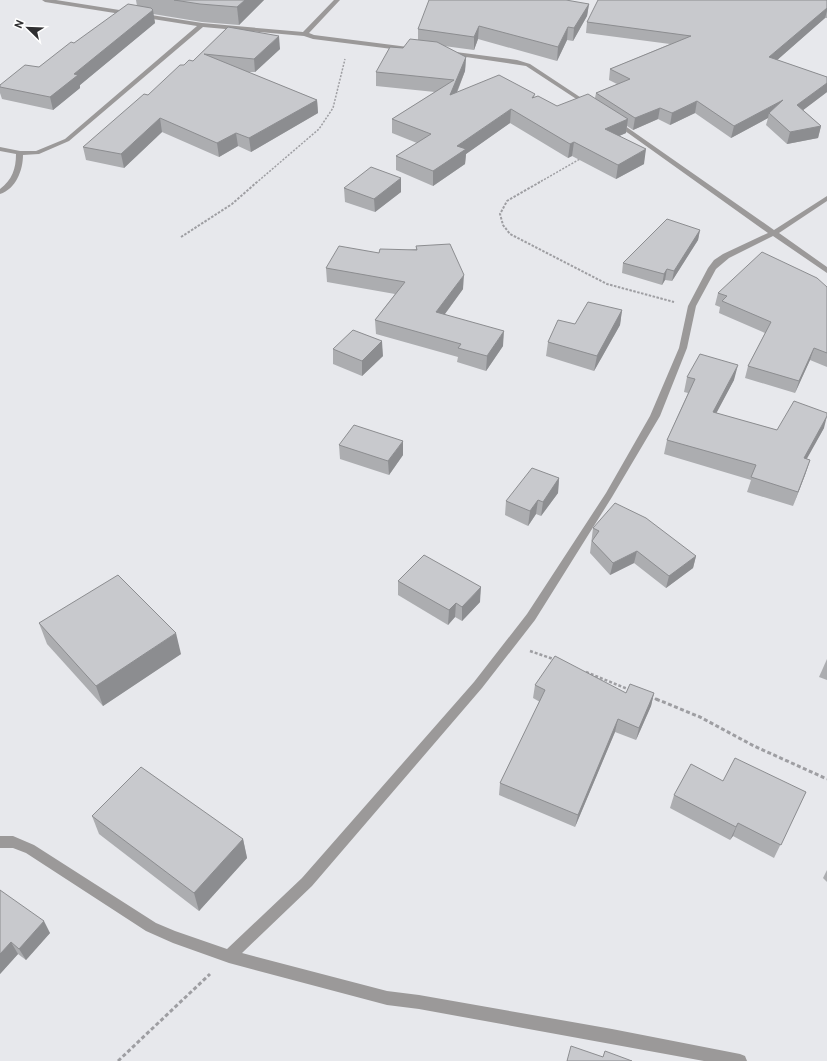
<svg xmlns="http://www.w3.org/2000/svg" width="827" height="1061" viewBox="0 0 827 1061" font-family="Overpass,sans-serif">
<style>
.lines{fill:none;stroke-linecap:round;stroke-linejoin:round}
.path-far3{stroke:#9e9ea2;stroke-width:1.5;stroke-dasharray:2 1.5;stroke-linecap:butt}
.path-far2{stroke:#9e9ea2;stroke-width:2;stroke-dasharray:2.5 1.5;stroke-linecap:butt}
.path-far1{stroke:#9e9ea2;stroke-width:2.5;stroke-dasharray:3 2;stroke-linecap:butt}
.path{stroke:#9e9ea2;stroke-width:3;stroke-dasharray:4 2.5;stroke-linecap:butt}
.minor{fill:#9b9999;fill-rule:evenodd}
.wall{fill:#acadb0}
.shaded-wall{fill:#8c8d90}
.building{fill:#c8c9cd;stroke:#8c8d90}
</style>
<rect width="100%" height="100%" fill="#e7e8ec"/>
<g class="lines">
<!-- path-far3 -->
<g class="path-far3">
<path d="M 256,183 L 319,129 L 333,108 L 345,59"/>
<path d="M 538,183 L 580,159"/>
</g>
<!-- path-far2 -->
<g class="path-far2">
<path d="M 540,182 L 507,201 L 500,214 L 503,225 L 510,234 L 607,284 L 674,302"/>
<path d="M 181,237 L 232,204 L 257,182"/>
</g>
<!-- path-far1 -->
<g class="path-far1">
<path d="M 530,651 L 556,660"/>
<path d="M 586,672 L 630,690"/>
<path d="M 650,697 L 659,700"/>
</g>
<!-- path -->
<g class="path">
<path d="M 656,699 L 700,717 L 754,746 L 827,779"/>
<path d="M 118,1061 L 210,974"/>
</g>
<!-- minor -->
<g class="minor">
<path d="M 42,0 L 56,0 L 202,23 L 303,32 L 334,0 L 340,0 L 309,33 L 314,35 L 416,48 L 419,50 L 416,52 L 313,39 L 304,36 L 203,27 L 69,141 L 39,154 L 23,155 C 23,170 16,189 0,194 L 0,189 C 12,180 16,169 16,154 L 0,151 L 0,147 L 20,151 L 36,151 L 65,139 L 197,26 L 45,2 Z"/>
<path d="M 448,51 L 517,60 L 530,64 L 592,105 L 587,106 L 526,66 L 446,54 L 445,53 Z"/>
<path d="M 614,121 L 618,121 L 774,230 L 827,196 L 827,201 L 779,233 L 827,267 L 827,273 L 773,236 L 729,258 L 716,269 L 696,306 L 687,348 L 660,416 L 612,497 L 535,620 L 482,688 L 312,886 L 242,953 L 387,991 L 419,995 L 612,1029 L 740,1054 L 745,1056 L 747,1061 L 704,1061 L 419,1009 L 387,1005 L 229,963 L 173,943 L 146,931 L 26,853 L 13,848 L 0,848 L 0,836 L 13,836 L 34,845 L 156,923 L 175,931 L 227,949 L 302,878 L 474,682 L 527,614 L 606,493 L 650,416 L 679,348 L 688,306 L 708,268 L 714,260 L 723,254 L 768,233 L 614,123 Z"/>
</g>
</g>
<!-- wall -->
<g class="wall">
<path d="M 136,0 L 264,0 L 239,25 L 202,22 L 153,14 L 155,23 L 80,85 L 80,88 L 53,110 L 2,99 L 0,93 L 0,85 L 39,67 L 74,43 L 137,6 Z"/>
<path d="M 827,0 L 827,18 L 825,18 L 777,60 L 827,77 L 827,92 L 803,110 L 821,126 L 818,138 L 787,144 L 766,125 L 768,118 L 731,138 L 695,113 L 670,125 L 658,119 L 633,130 L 627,126 L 626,133 L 619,136 L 644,164 L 616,179 L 572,156 L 568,158 L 510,123 L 466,154 L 465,164 L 433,186 L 396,170 L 396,156 L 417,143 L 392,133 L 392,119 L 435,92 L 376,86 L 376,72 L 403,48 L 418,40 L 418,29 L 589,4 L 587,16 L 573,41 L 567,40 L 557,61 L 478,39 L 474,50 L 444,46 L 466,57 L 465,71 L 457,93 L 535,94 L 534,97 L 557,106 L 595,98 L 596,93 L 617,84 L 609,80 L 610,69 L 670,44 L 586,33 L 587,22 Z"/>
<path d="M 228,27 L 280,49 L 255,72 L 248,72 L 317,100 L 318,113 L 251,152 L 238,146 L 219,157 L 162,132 L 124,168 L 86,160 L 83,147 L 148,95 L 193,61 Z"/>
<path d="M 401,178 L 401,192 L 375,212 L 345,202 L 344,188 Z"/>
<path d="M 700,230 L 698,240 L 672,281 L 665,280 L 662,285 L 622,273 L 623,263 Z"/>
<path d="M 416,246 L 463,289 L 445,314 L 503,346 L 486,371 L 457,362 L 458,357 L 376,334 L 375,320 L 395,294 L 327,282 L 326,268 L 379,253 L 416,249 Z"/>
<path d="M 827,287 L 827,367 L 810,360 L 795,393 L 745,378 L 748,366 L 765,333 L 719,313 L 720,307 L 715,305 L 718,293 Z"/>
<path d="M 622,310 L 620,325 L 594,371 L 546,356 L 548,342 L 575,324 Z"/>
<path d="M 333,349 L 383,356 L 362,376 L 333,364 Z"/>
<path d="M 687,377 L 734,380 L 716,413 L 777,430 L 824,428 L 806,459 L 810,460 L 805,475 L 793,506 L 747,492 L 751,480 L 664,454 L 667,440 L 688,393 L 684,392 Z"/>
<path d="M 339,445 L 403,455 L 389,475 L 340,459 Z"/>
<path d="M 559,478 L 558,493 L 541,516 L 536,514 L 528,526 L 505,515 L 506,501 Z"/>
<path d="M 593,528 L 696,556 L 693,568 L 666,588 L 634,563 L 610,575 L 590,553 Z"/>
<path d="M 398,581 L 480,602 L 462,621 L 455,617 L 448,625 L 398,595 Z"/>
<path d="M 39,623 L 181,654 L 103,706 L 47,644 Z"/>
<path d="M 827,659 L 827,680 L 819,677 Z"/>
<path d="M 535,685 L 626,693 L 654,693 L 651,706 L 636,740 L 615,732 L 575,827 L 499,795 L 500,783 L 540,702 L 533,698 Z"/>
<path d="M 723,781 L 806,792 L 774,858 L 733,836 L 730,840 L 670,808 L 674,795 Z"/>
<path d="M 92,816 L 243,839 L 247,858 L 199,911 L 99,834 Z"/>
<path d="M 827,870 L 827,882 L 823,878 Z"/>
<path d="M 0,890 L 50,933 L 26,960 L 18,954 L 0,974 Z"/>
</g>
<!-- shaded-wall -->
<g class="shaded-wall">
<path d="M 245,0 L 264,0 L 239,25 L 237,7 Z"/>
<path d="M 589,4 L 587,16 L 573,41 L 574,28 Z"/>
<path d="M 827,8 L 827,11 L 825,18 L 767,69 L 769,57 Z"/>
<path d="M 153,10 L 155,23 L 80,85 L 80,88 L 53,110 L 50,97 L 74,74 Z"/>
<path d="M 479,26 L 478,39 L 474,50 L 474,37 Z"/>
<path d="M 568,27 L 567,40 L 557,61 L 558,47 Z"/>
<path d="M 279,36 L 280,49 L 255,72 L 254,59 Z"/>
<path d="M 466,57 L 465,71 L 450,109 L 450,95 Z"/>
<path d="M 827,83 L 827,92 L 794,117 L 797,105 Z"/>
<path d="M 317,100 L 318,113 L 251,152 L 249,138 Z"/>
<path d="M 783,100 L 769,113 L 768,118 L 731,138 L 734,126 Z"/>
<path d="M 697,101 L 695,113 L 670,125 L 672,113 Z"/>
<path d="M 660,108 L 658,119 L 633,130 L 635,118 Z"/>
<path d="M 511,109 L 510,123 L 466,154 L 465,164 L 433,186 L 433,171 L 457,146 Z"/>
<path d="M 160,118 L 162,132 L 124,168 L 121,154 Z"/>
<path d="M 628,119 L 626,133 L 603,143 L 605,129 Z"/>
<path d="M 821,126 L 818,138 L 787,144 L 790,132 Z"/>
<path d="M 236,133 L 238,146 L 219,157 L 217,143 Z"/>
<path d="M 574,142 L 572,156 L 568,158 L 570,144 Z"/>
<path d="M 646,149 L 644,164 L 616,179 L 618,165 Z"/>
<path d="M 401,178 L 401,192 L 375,212 L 374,199 Z"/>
<path d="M 700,230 L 698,240 L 672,281 L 674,271 Z"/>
<path d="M 667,269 L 665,280 L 662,285 L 664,274 Z"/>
<path d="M 464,275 L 463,289 L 436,326 L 436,312 Z"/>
<path d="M 622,310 L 620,325 L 594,371 L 597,356 Z"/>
<path d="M 504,331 L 503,346 L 486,371 L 487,356 Z"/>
<path d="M 382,341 L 383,356 L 362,376 L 362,361 Z"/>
<path d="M 814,348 L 810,360 L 795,393 L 799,381 Z"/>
<path d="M 738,365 L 734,380 L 709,427 L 713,412 Z"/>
<path d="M 827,416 L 824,428 L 799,473 L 804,458 Z"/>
<path d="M 403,441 L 403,455 L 389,475 L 388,461 Z"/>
<path d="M 810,460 L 805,475 L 793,506 L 798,492 Z"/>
<path d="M 559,478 L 558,493 L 541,516 L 543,502 Z"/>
<path d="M 538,500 L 536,514 L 528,526 L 530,511 Z"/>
<path d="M 637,551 L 634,563 L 610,575 L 613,563 Z"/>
<path d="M 696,556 L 693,568 L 666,588 L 669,576 Z"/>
<path d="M 481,587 L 480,602 L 462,621 L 462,607 Z"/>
<path d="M 456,603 L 455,617 L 448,625 L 449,610 Z"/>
<path d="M 176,633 L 181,654 L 103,706 L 96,686 Z"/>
<path d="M 654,693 L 651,706 L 636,740 L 639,728 Z"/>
<path d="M 618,719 L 615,732 L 575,827 L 578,815 Z"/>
<path d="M 738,823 L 733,836 L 730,840 L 736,827 Z"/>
<path d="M 243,839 L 247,858 L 199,911 L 194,893 Z"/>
<path d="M 44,921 L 50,933 L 26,960 L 19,949 Z"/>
<path d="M 11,942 L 18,954 L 0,974 L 0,954 Z"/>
</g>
<!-- building -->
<g class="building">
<path d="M 174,0 L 245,0 L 237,7 L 200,4 Z"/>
<path d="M 429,0 L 566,0 L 589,4 L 574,28 L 568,27 L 558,47 L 479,26 L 474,37 L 418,29 Z"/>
<path d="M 598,0 L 827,0 L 827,8 L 769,57 L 827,77 L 827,83 L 797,105 L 821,126 L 790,132 L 769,113 L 783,100 L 734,126 L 697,101 L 672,113 L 660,108 L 635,118 L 596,93 L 630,79 L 610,69 L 691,36 L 587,22 Z"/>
<path d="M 128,4 L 151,8 L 153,10 L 74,74 L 78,75 L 50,97 L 0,87 L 0,85 L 25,65 L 39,67 L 71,42 L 74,43 Z"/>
<path d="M 228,27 L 279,36 L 254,59 L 204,54 L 317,100 L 249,138 L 236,133 L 217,143 L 160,118 L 121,154 L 83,147 L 144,94 L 148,95 L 180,65 L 184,65 L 189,60 L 193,61 Z"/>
<path d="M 410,39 L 437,42 L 466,57 L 450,95 L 499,75 L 535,94 L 532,98 L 538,96 L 557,106 L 588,94 L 628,119 L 605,129 L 646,149 L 618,165 L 574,142 L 570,144 L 511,109 L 457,146 L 466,149 L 433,171 L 396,156 L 431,134 L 392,119 L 454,80 L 376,72 L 390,47 L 403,48 Z"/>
<path d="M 371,167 L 401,178 L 374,199 L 344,188 Z"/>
<path d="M 667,219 L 700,230 L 674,271 L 667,269 L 664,274 L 623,263 Z"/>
<path d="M 450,244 L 464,275 L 436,312 L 504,331 L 487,356 L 458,348 L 461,344 L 375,320 L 405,282 L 326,268 L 339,246 L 379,253 L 380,249 L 417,250 L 416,246 Z"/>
<path d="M 762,252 L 817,278 L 827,287 L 827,353 L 814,348 L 799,381 L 748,366 L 771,322 L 722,301 L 727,296 L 718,293 Z"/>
<path d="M 588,302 L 622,310 L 597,356 L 548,342 L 558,320 L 575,324 Z"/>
<path d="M 353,330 L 382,341 L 362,361 L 333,349 Z"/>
<path d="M 700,354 L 738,365 L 713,412 L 777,430 L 794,401 L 827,413 L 827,416 L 804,458 L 810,460 L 798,492 L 751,477 L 756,465 L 667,440 L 695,379 L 687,377 Z"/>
<path d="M 354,425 L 403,441 L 388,461 L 339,445 Z"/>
<path d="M 532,468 L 559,478 L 543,502 L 538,500 L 530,511 L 506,501 Z"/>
<path d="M 615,503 L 646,518 L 696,556 L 669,576 L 637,551 L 613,563 L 592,541 L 599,531 L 593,528 Z"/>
<path d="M 424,555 L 481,587 L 462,607 L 456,603 L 449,610 L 398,581 Z"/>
<path d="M 118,575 L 176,633 L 96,686 L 39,623 Z"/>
<path d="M 555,656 L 626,693 L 630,684 L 654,693 L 639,728 L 618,719 L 578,815 L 500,783 L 545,690 L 535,685 Z"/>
<path d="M 735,758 L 806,792 L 781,845 L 738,823 L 736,827 L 674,795 L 691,764 L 723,781 Z"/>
<path d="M 141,767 L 243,839 L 194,893 L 92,816 Z"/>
<path d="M 0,890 L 44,921 L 19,949 L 11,942 L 0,954 Z"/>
<path d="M 571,1046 L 603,1057 L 605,1051 L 632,1061 L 567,1061 Z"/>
</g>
<!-- north arrow -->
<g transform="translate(28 28) rotate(293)" stroke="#ffffff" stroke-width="3" paint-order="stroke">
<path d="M0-3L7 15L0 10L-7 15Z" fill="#2f2f31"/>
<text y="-6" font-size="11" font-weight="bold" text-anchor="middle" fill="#2f2f31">N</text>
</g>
</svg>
